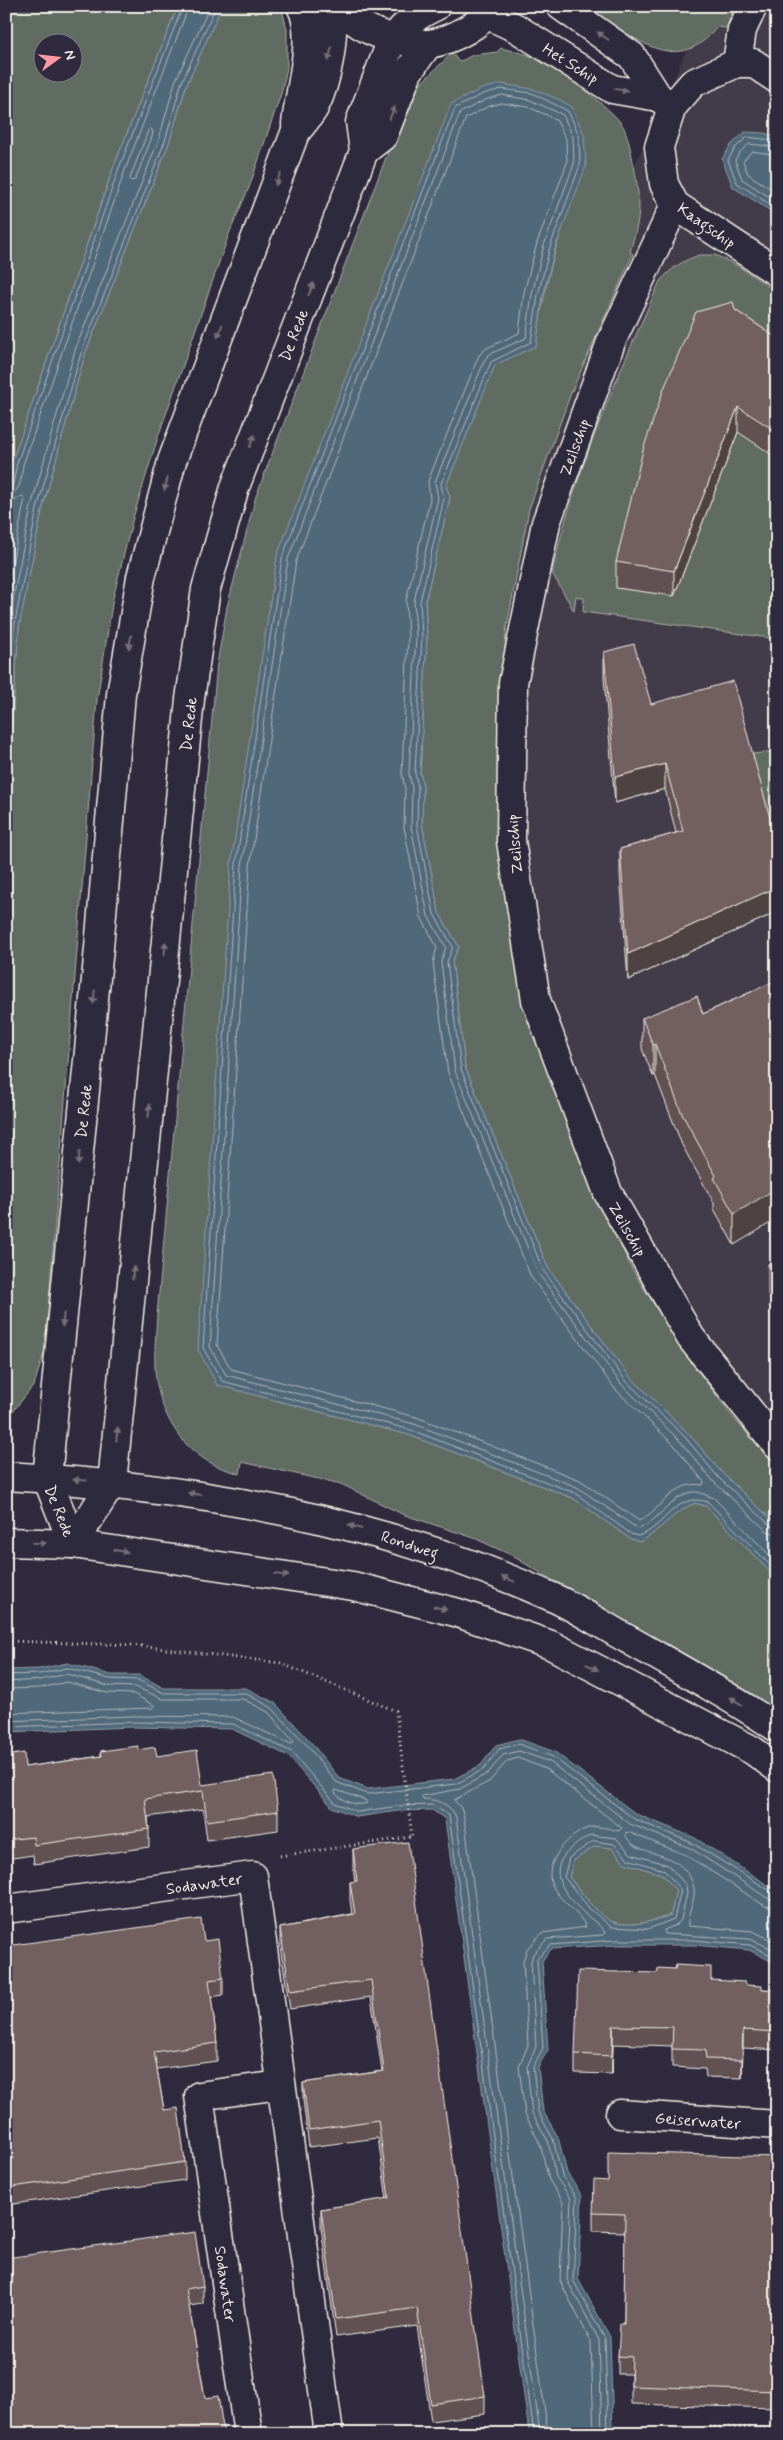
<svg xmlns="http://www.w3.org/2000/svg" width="783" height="2440" viewBox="0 0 783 2440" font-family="Mynerve,sans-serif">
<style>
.built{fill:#433a48}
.grass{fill:#606c62;stroke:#aaaea5;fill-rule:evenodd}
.water{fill:#4f677a;stroke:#919ea6;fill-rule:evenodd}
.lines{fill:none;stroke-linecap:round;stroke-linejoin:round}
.shore{stroke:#b2babc;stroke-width:1}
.minor-casing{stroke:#f4f1e8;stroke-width:31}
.secondary-casing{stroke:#f4f1e8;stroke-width:31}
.path{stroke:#f4f1e8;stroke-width:3;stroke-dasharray:1 4;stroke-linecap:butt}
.minor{stroke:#2f2a3d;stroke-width:28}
.secondary{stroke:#2f2a3d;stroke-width:28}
.wall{fill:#625153;stroke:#f4f1e8}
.shaded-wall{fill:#504243;stroke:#f4f1e8}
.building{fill:#725e60;stroke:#f4f1e8}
.oneway{fill:#747079}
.labels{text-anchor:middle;stroke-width:4;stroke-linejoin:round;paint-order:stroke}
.street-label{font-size:16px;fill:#f4f1e8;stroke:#2f2a3d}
</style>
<rect width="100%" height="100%" fill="#2f2a3d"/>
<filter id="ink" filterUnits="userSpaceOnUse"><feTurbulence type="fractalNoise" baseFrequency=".02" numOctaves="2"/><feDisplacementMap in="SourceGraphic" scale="10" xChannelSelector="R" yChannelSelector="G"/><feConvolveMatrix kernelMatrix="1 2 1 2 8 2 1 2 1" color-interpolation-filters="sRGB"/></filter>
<g filter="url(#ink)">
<!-- built -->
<path class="built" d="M 706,6 L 777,6 L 777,1503 L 532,1143 L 449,691 L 609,223 Z"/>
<!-- grass -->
<g class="grass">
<path d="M 6,6 L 178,6 L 114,166 L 12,462 L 6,496 ZM 42,42 L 72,42 L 72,72 L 42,72 Z"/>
<path d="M 222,6 L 281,6 L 287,29 L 287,68 L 281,94 L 250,185 L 229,234 L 158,437 L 133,518 L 113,598 L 97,700 L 45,1350 L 34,1385 L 6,1420 L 6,801 L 19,627 L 42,510 L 85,354 L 169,143 L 186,86 Z"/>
<path d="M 586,6 L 736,6 L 726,28 L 717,27 C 675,81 629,33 586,6 Z"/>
<path d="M 501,48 C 511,51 521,52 531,56 C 550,63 616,110 624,128 C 631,143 639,190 639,207 C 639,222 634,237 630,252 L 633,254 L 571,393 L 529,509 L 506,632 L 500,724 L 534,1024 L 578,1155 L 632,1269 L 683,1351 L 732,1416 L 777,1467 L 777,1525 L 723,1474 L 688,1433 L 630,1377 L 548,1268 L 465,1067 L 452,961 L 459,947 L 439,913 L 422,824 L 423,787 L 420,773 L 427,636 L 425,602 L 450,497 L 446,486 L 495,364 L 536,346 C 544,283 560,224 586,166 L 533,89 L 218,1385 L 409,1435 L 573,1498 L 629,1538 L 640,1542 C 660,1531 674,1511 695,1503 L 706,1506 L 777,1579 L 777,1717 L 511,1555 L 474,1538 L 402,1514 L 341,1484 L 242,1462 L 240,1474 C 232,1471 222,1469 215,1465 C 178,1448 157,1407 155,1368 C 154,1351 156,1332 157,1315 L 217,664 L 227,607 L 256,496 L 405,108 L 417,87 L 452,53 L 459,62 L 473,55 L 497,52 Z"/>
<path d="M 699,255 L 715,255 L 738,266 L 777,292 L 777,639 L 583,612 L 584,598 L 576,596 L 574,611 L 552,573 C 575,469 617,378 660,281 C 672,268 682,261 699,255 Z"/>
<path d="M 777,751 L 777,870 L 746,755 Z"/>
<path d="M 595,1846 L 612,1848 L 625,1863 L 662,1874 L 676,1890 L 671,1915 C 655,1921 630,1928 613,1922 C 600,1918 578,1888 569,1877 L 573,1861 Z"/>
</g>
<!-- water -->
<g class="water">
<path d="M 178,6 L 222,6 L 186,86 L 169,143 L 85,354 L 42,510 L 19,627 L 6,801 L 6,497 L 12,462 L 114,166 Z"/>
<path d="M 501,84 L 533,89 L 558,99 L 572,107 L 584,134 L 586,166 L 555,248 L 543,296 L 536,346 L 495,365 L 446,486 L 450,497 L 425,602 L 427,636 L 420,773 L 423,787 L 422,824 L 439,913 L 459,947 L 452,961 L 465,1067 L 548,1268 L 630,1377 L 688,1433 L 723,1474 L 777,1525 L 777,1579 L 706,1506 L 695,1503 C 674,1511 660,1531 640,1542 L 629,1538 L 573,1498 L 409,1435 L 217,1385 L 198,1349 L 231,864 L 277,556 L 451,104 L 481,89 Z"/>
<path d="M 745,132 L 764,133 L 777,137 L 777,215 L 733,187 L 722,159 L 731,145 Z"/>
<path d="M 67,1663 L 111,1675 L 139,1675 L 164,1688 L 246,1688 L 275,1703 L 310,1741 L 339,1778 L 368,1789 L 454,1779 L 481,1765 L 496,1745 L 519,1739 L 555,1752 L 636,1814 L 695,1838 L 777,1891 L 777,1964 L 749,1950 L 694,1945 L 615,1945 L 551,1949 L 542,1961 L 548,2050 L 538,2067 L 543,2111 L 558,2137 L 567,2173 L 582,2196 L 578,2279 L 610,2337 L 613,2434 L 529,2432 L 445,1819 L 432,1810 L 398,1811 L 357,1817 L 332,1807 L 288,1756 L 232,1729 L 132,1727 L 6,1732 L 6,1670 L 39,1669 ZM 595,1846 L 612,1848 L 625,1863 L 662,1874 L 676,1890 L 671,1915 C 655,1921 629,1928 613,1922 C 600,1918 577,1888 569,1877 L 573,1861 Z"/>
</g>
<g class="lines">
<!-- shore -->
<g class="shore">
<path d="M 502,103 L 528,107 L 549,116 L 557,121 L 566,139 L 567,163 L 537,243 L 524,292 L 519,333 L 487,348 L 479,355 L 428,481 L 430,499 L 406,601 L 408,636 L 402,773 L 405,789 L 404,827 L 421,917 L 437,947 L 433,963 L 448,1073 L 531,1277 L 615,1389 L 674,1445 L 704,1482 L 703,1485 C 673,1480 661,1510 639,1521 L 580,1480 L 416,1417 L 231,1369 L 217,1345 L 250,866 L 296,561 L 466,118 L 487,107 Z"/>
<path d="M 151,129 L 153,131 L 152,137 L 135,180 L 131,181 L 130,178 L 132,173 L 148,131 Z"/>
<path d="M 777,141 L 747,137 L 735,148 L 728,160 L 737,183 L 777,209"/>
<path d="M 777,147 L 749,144 L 740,152 L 735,160 L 742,179 L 777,202"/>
<path d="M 777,155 L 752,151 L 743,161 L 748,174 L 777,193"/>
<path d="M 6,489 L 13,484 L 17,463 L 119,168 L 183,6"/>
<path d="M 6,495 C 22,494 21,477 23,465 L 125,170 L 189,6"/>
<path d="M 6,502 L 14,501 L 22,496 L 25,498 L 6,595"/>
<path d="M 6,648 L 8,625 L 31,507 L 75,350 L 159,139 L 175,82 L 210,6"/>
<path d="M 6,733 L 14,627 L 37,509 L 81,353 L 165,141 L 181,84 L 216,6"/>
<path d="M 777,1528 L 771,1526 L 719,1478 L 684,1436 L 626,1381 L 543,1270 L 461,1069 L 447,962 L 453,947 L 434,914 L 417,825 L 418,787 L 415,773 L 422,636 L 420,602 L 444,498 L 441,484 L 491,362 L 531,342 L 538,295 L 550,247 L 580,165 L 579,135 L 568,111 L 532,93 L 501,89 L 483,94 L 455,108 L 282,558 L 236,864 L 203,1348 L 222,1381 L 411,1430 L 575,1493 L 631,1534 L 638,1536 C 666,1528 674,1491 708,1502 L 777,1572"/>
<path d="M 777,1534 L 767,1531 L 714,1482 L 679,1440 L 622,1385 L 538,1273 L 455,1071 L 441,962 L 446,947 L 428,916 L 411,826 L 412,788 L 409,773 L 416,636 L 414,601 L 438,498 L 435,482 L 485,359 L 490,354 L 526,338 L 532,294 L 544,245 L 574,164 L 573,137 L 563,115 L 530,100 L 502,95 L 485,100 L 460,113 L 288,559 L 242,865 L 210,1347 L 226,1375 L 414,1424 L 577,1487 L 638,1529 L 647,1525 L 678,1498 L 692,1492 L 698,1492 L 714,1498 L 777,1563"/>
<path d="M 6,1675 L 39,1674 L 67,1668 L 110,1679 L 138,1680 L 164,1693 L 245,1693 L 272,1708 L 306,1744 L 336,1782 L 367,1794 L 456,1784 L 484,1769 L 499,1749 L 519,1744 L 553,1757 L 634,1819 L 692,1843 L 777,1895"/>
<path d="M 6,1682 L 40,1680 L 67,1674 L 108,1686 L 136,1687 L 163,1699 L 243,1699 L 268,1712 L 294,1742 L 291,1744 L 233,1717 L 132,1716 L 6,1721"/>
<path d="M 6,1689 L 40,1688 L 67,1682 L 107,1693 L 134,1694 L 155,1706 L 152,1708 L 6,1713"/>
<path d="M 6,1727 L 132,1722 L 233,1724 L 292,1752 L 335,1803 L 358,1812 L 398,1806 L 432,1805 L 449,1815 L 534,2434"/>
<path d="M 336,1790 L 365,1800 L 367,1803 C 357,1807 342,1801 335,1793 Z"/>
<path d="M 594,1841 L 614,1844 L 628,1859 L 664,1870 L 681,1890 L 674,1919 L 648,1929 L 611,1927 L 590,1909 L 564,1877 L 569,1858 Z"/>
<path d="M 777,1908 L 765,1906 L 686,1855 L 628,1832 L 625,1833 C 632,1859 680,1846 693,1884 C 698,1898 686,1914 688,1926 L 753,1931 L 777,1943"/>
<path d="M 540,2434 L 456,1817 C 451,1804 436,1799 423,1799 L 422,1796 L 460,1789 L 488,1773 L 503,1755 L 519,1751 L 550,1762 L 630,1824 L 690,1848 L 769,1899 L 777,1901"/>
<path d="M 548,2434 L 464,1817 L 461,1808 L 454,1800 L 490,1781 L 507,1761 L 518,1758 L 546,1769 L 622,1828 L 619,1831 C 611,1829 601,1826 592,1827 C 571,1831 542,1862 552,1885 C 559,1901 579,1911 586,1927 L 542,1933 L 527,1949 L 523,1961 L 528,2045 L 519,2067 L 525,2114 L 540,2144 L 549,2180 L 563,2202 L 560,2281 L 591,2342 L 594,2434"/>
<path d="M 602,2434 L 599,2340 L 567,2280 L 571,2199 L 556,2177 L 548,2141 L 532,2113 L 527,2067 L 536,2047 L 531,1962 L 533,1954 L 547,1939 L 603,1935 L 605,1933 C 601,1925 592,1920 586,1915 C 551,1881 545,1861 591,1835 L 616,1838 L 631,1854 L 668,1865 L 686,1885 L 687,1893 L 681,1920 L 676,1925 L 664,1930 L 665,1934 L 750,1939 L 777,1951"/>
<path d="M 608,2434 L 605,2339 L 573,2280 L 577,2198 L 562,2176 L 553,2139 L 538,2112 L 533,2067 L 543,2048 L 537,1959 L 550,1945 L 615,1940 L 694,1940 L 750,1945 L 777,1958"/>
</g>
<!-- minor casing -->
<g class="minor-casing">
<g id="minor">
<path d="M 561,6 L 632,56 L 658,97 L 667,103"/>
<path d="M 488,15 L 516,28 L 612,89 L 658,97"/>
<path d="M 737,63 L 742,30 L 753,6"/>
<path d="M 777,79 L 753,63 L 737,63 L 693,83 L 672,107 L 659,147 L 664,184 L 675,205 L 777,272"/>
<path d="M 675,205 L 611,342 L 546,523 L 513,683 L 511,841 L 536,1000 L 608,1193 L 691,1338 L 777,1445"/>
<path d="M 6,1909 L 253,1876 L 329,2434"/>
<path d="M 620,2114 L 777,2125"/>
<path d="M 248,2434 L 199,2096 L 280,2085"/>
</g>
</g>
<!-- secondary casing -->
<g class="secondary-casing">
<g id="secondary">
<path d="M 338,6 C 357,27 382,38 410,42 C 416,42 423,45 429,44 C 454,40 480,24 496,6"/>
<path d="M 296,124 C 299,91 317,35 301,6"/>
<path d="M 364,151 L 383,136 L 408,72 L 428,44"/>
<path d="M 6,1476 C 196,1487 377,1519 552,1597 C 579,1609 605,1627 631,1641 C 680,1669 730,1696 777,1728"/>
<path d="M 6,1542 L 73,1544 L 353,1586 L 455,1612 L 551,1645 L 752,1750 L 777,1768"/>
<path d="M 73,1544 L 112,1483 L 190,699 L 206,589 L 235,487 L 364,151 L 360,122 L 388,50 C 398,27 415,16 436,6"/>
<path d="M 73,1544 L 47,1478 L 99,948 L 121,694 L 141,577 L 172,461 L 295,133 C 301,125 309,117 314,108 C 328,80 335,37 331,6"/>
</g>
</g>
<!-- path -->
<g class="path">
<path d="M 6,1641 L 132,1645 L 280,1663 L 396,1711 L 412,1837 L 279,1856"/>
<path d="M 675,2434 L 707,2427 L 777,2428"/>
</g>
<!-- minor -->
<use href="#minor" class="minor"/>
<!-- secondary -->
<use href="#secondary" class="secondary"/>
</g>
<!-- wall -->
<g class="wall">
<path d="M 735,310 L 777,338 L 777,458 L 738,432 L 674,596 L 616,588 L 616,562 Z"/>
<path d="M 604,652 L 777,844 L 777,912 L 628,980 L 620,874 L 620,849 L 676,833 L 665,789 L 615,803 L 604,678 Z"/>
<path d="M 777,980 L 734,1245 L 714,1209 L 714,1203 L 682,1145 L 655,1075 L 653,1076 L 642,1049 L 642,1018 L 703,1014 Z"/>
<path d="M 777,1260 L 777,1306 L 768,1295 L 768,1264 Z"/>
<path d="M 138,1750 L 157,1756 L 202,1785 L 278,1811 L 278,1830 L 207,1840 L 203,1809 L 148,1817 L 149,1829 L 149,1847 L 34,1864 L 33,1855 L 6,1859 L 6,1756 L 25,1767 L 101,1756 L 101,1751 Z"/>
<path d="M 353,1849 L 485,2396 L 485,2414 L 431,2421 L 417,2326 L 336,2337 L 321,2227 L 321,2209 L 387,2199 L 378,2138 L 309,2147 L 303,2100 L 303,2083 L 382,2071 L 371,1997 L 290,2009 L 280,1946 L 280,1928 L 352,1914 L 350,1900 L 350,1882 L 355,1882 L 353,1867 Z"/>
<path d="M 204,1941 L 223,1978 L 223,1995 L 211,1997 L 217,2043 L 217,2061 L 157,2069 L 164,2110 L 185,2162 L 185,2180 L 6,2205 L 6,1946 Z"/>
<path d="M 675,1969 L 711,1980 L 745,1985 L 762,1989 L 777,1990 L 777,2050 L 743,2048 L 742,2078 L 706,2077 L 705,2069 L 672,2067 L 672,2046 L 613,2044 L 612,2074 L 575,2073 L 575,2054 L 657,1973 Z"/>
<path d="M 777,2157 L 777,2408 L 631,2404 L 631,2374 L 618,2374 L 618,2356 L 624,2324 L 625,2232 L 593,2231 L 593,2213 L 608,2181 Z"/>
<path d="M 6,2258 L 203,2286 L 203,2304 L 189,2306 L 205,2398 L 7,2432 Z"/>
</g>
<!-- shaded-wall -->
<g class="shaded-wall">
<path d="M 738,407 L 738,432 L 674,596 L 674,571 Z"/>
<path d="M 665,764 L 665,789 L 615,803 L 615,777 Z"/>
<path d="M 777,887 L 777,912 L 628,980 L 628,954 Z"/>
<path d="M 655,1044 L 655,1075 L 653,1076 L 653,1045 Z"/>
<path d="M 777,1166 L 777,1219 L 734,1245 L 734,1214 Z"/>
<path d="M 613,2026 L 613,2044 L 612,2074 L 612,2056 Z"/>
<path d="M 743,2030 L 743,2048 L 742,2078 L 742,2060 Z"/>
</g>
<!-- building -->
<g class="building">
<path d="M 733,302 L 735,310 L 777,338 L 777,432 L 738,407 L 674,571 L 616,562 L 643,450 L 663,391 L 696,312 Z"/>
<path d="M 634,644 L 651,704 L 733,681 L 777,844 L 777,887 L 628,954 L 620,849 L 683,831 L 665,764 L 615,777 L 604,652 Z"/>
<path d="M 777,980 L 777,1166 L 775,1167 L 777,1170 L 777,1188 L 734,1214 L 714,1178 L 716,1176 L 682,1114 L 655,1044 L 653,1045 L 642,1018 L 697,996 L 703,1014 Z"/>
<path d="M 777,1260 L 777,1275 L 768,1264 Z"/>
<path d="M 138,1746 L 138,1750 L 155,1747 L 157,1756 L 197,1750 L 202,1785 L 273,1775 L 278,1811 L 207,1821 L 203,1791 L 145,1799 L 149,1829 L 34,1845 L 33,1837 L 6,1840 L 6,1756 L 24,1753 L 25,1767 L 102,1756 L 101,1751 Z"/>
<path d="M 408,1842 L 485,2396 L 431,2404 L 417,2308 L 336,2319 L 321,2209 L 389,2198 L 378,2120 L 309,2130 L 303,2083 L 384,2071 L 371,1980 L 290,1991 L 280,1928 L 355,1914 L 350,1882 L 357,1881 L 353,1849 Z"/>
<path d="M 201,1919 L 204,1941 L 218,1939 L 223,1978 L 209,1980 L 217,2043 L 154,2052 L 164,2110 L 178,2108 L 185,2162 L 6,2188 L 6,1946 Z"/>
<path d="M 676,1965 L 711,1967 L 711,1980 L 745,1982 L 745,1985 L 762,1986 L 762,1989 L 777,1990 L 777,2032 L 743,2030 L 742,2060 L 706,2059 L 705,2050 L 672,2049 L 673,2027 L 613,2026 L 612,2056 L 575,2054 L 578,1971 L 657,1973 L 658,1968 L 675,1969 Z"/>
<path d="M 608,2152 L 777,2157 L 777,2391 L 631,2386 L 632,2357 L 618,2356 L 620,2324 L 624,2324 L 625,2214 L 593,2213 L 594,2180 L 608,2181 Z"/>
<path d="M 195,2232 L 203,2286 L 186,2289 L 205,2398 L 218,2396 L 224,2434 L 6,2434 L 6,2433 L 9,2432 L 6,2412 L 6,2258 Z"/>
</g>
<!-- one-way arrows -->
<defs><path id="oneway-solid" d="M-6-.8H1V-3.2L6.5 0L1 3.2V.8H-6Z" transform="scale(1.25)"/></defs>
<g class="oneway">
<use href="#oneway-solid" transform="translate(603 36) rotate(-145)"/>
<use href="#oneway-solid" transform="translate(330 54) rotate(104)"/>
<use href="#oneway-solid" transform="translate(621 90) rotate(9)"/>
<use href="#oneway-solid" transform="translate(392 113) rotate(-68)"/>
<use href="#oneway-solid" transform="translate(278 179) rotate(111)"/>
<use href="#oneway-solid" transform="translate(311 289) rotate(-69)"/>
<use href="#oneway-solid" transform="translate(220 331) rotate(110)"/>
<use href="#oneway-solid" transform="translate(252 441) rotate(-69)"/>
<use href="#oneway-solid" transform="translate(166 484) rotate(105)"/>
<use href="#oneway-solid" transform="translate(130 642) rotate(100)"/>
<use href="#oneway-solid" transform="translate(165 949) rotate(-84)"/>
<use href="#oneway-solid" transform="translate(94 997) rotate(96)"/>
<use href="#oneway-solid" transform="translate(149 1111) rotate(-84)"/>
<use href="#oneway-solid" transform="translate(79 1158) rotate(96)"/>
<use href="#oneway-solid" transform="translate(133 1273) rotate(-84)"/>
<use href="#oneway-solid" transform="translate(63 1320) rotate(96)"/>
<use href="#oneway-solid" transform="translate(117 1434) rotate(-84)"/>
<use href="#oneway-solid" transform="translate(80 1480) rotate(-176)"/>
<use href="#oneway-solid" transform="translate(195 1494) rotate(-172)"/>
<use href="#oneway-solid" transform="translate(355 1527) rotate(-165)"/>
<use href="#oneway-solid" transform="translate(39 1543) rotate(2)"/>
<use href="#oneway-solid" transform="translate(121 1551) rotate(9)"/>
<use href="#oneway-solid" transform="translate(282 1575) rotate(9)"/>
<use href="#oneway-solid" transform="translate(508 1579) rotate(-158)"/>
<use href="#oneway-solid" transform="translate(440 1608) rotate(14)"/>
<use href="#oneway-solid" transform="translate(592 1667) rotate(27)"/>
<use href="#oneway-solid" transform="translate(736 1701) rotate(-147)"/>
</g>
</g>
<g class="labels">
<!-- street labels -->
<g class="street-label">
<text transform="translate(571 63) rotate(32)" y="6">Het Schip</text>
<text transform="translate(707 225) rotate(35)" y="6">Kaagschip</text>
<text transform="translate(293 335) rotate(-69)" y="6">De Rede</text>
<text transform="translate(574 447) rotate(-70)" y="6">Zeilschip</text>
<text transform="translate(188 724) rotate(-84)" y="6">De Rede</text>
<text transform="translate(514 844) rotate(-95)" y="6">Zeilschip</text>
<text transform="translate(83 1111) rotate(-84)" y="6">De Rede</text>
<text transform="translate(628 1229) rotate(60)" y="6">Zeilschip</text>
<text transform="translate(60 1511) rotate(68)" y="6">De Rede</text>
<text transform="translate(410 1544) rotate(18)" y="6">Rondweg</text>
<text transform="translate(204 1883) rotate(-8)" y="6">Sodawater</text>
<text transform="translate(698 2120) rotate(4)" y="6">Geiserwater</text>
<text transform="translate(226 2284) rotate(82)" y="6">Sodawater</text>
</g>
</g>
<!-- margin -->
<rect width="783" height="2440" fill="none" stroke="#2f2a3d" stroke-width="25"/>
<rect x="12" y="12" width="758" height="2415" fill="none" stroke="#f4f1e8" stroke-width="2" filter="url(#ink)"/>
<!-- north arrow -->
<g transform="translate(58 58) rotate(75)"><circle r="24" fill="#2f2a3d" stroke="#7e7a81"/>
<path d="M0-4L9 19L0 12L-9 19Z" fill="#ff9aa2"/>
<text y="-8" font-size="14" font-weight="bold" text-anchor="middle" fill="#f4f1e8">N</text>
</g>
</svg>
